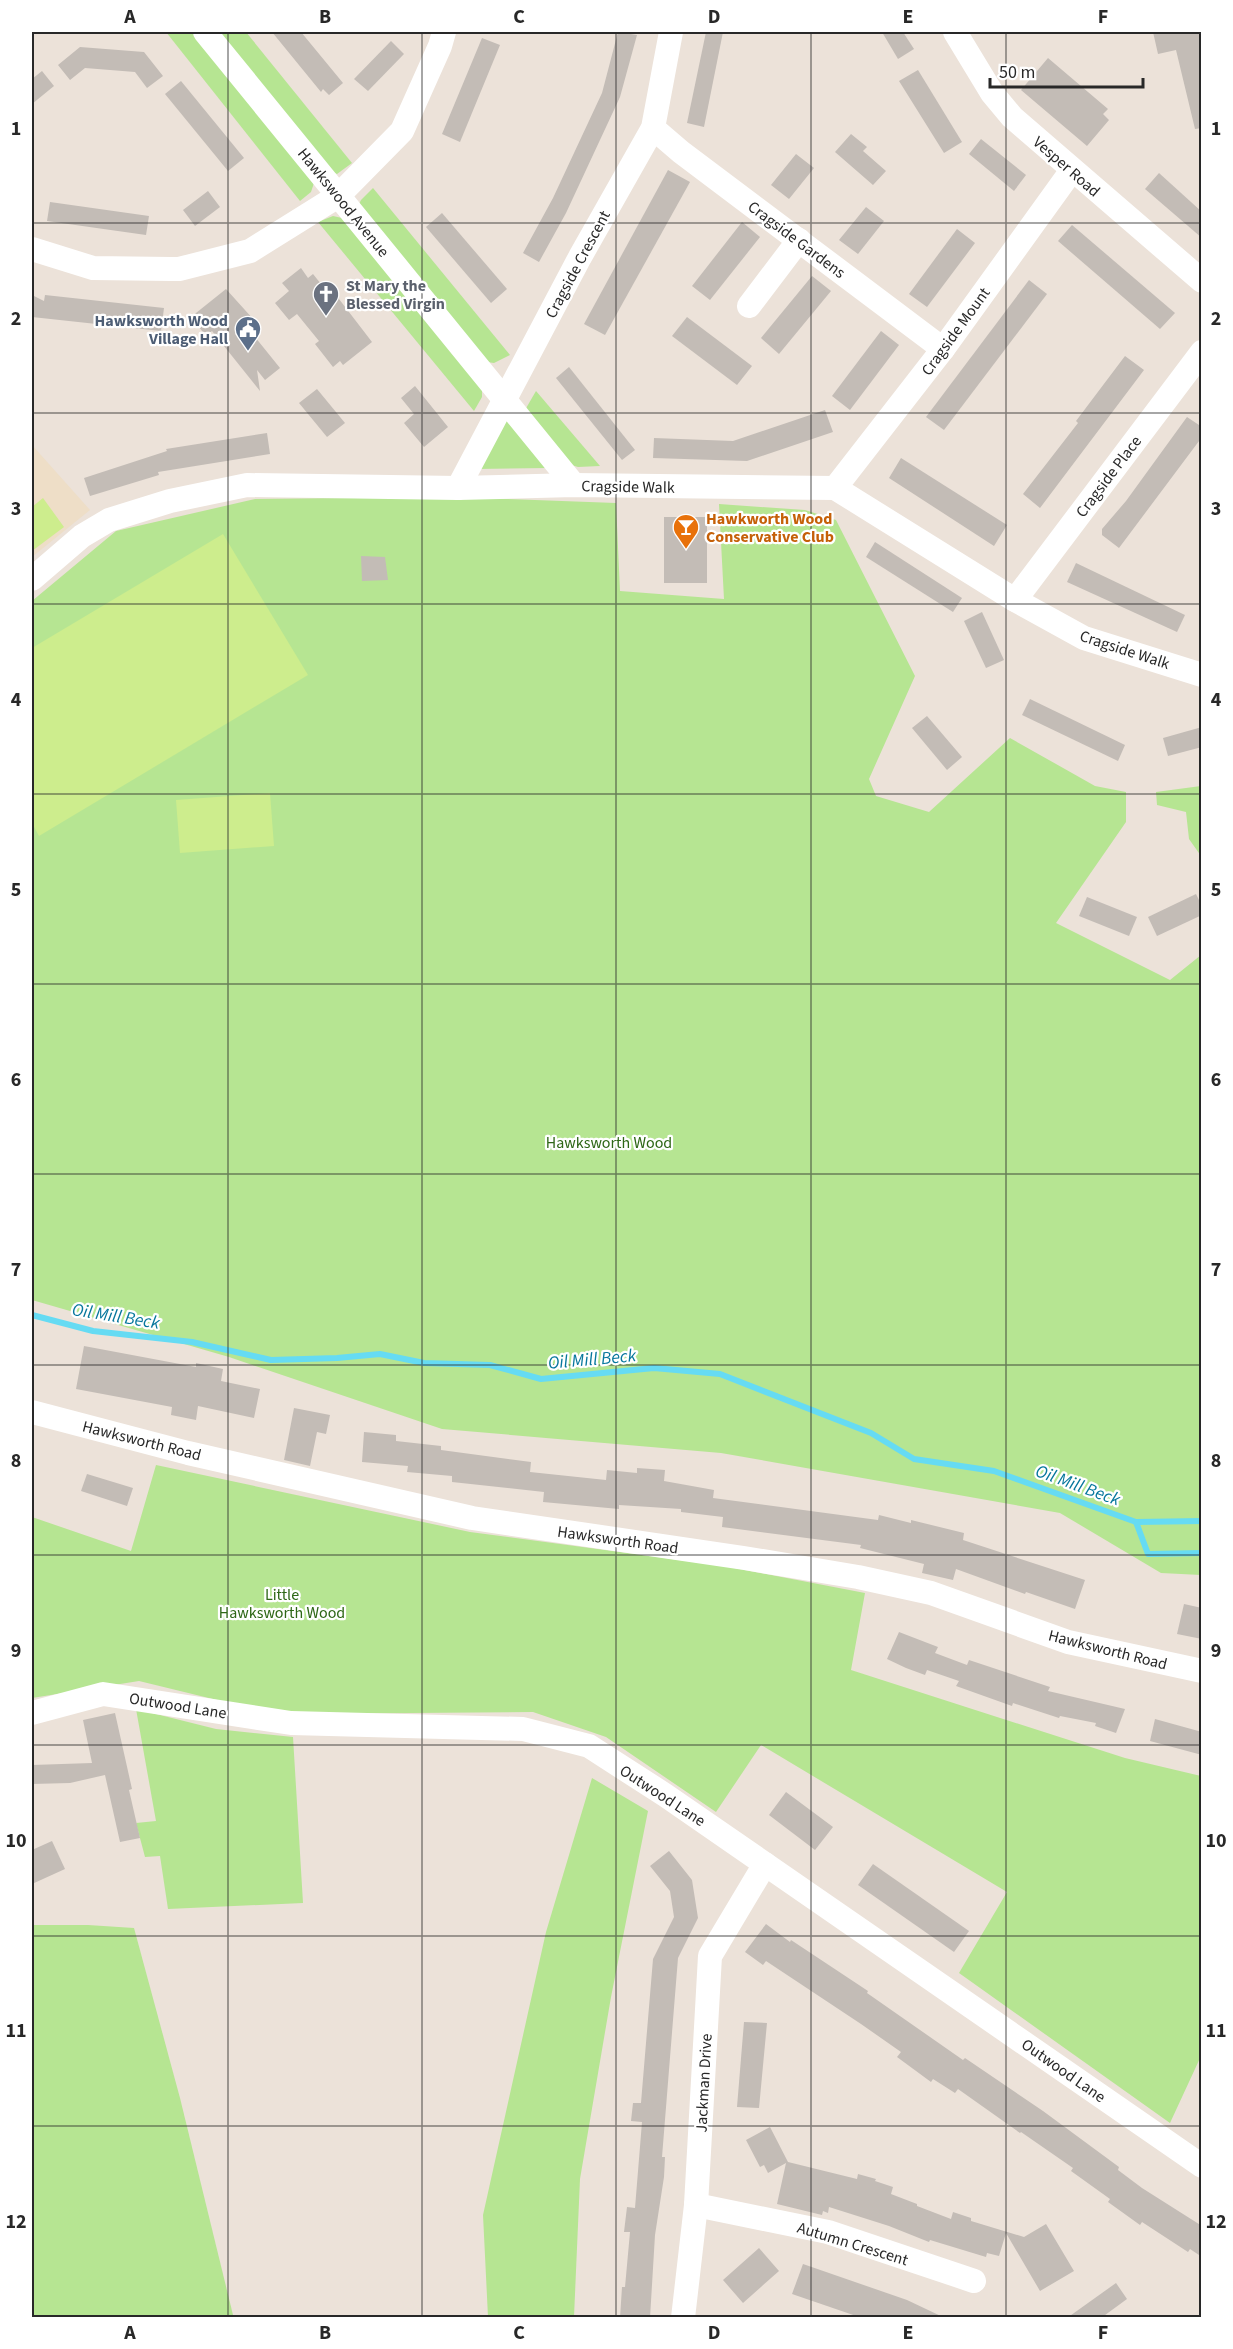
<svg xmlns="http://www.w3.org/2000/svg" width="1233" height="2349" viewBox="0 0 1233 2349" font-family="'Source Sans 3',sans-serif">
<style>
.education{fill:#eedec7}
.green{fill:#b6e592}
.pitch{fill:#cded8d}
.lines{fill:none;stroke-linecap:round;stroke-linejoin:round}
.stream{stroke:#66dbf3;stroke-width:6}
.building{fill:#c3bcb6}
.minor{stroke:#fff;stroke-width:24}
.grid{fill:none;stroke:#282828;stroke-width:1.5;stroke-opacity:0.55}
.labels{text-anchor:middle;stroke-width:4.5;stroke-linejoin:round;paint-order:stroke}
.street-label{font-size:16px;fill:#282828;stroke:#fff}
.worship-label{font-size:16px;font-weight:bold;fill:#5b616d;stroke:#fff;text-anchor:start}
.service-label{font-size:16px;font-weight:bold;fill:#4e5e75;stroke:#fff;text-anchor:end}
.food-label{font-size:16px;font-weight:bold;fill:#c56008;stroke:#fff;text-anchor:start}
.park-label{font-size:16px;fill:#2e6716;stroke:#fff}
.water-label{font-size:18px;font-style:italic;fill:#07779d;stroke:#fff}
.neatline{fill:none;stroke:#282828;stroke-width:2}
.grid-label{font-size:20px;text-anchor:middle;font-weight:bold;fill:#282828}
</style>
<rect width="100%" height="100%" fill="#ece2d9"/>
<!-- education -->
<path class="education" d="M 32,445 L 90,510 L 32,557 Z"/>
<!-- green -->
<g class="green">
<path d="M 166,32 L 192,32 L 314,183 L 311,192 L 300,201 Z"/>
<path d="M 218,32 L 246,32 L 352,163 L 337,174 L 329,171 Z"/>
<path d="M 373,188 L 510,355 L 494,363 L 487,362 L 358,206 L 361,200 Z"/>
<path d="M 333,216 L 342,218 L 482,388 L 482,397 L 474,411 L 318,222 Z"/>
<path d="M 536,391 L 600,466 L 578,467 L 568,464 L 525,410 Z"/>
<path d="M 505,420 L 511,423 L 548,468 L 476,469 Z"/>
<path d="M 452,497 L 616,503 L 620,591 L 724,599 L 719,504 L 805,510 L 836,520 L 915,676 L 869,779 L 876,796 L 929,812 L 1010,738 L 1095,786 L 1126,792 L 1126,822 L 1056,923 L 1170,980 L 1201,955 L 1201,1575 L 1161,1573 L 1060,1513 L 721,1453 L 442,1429 L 229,1357 L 32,1300 L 32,601 L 116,531 L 255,499 Z"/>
<path d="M 1201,786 L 1202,786 L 1201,856 L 1189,839 L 1186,812 L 1157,805 L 1156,792 Z"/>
<path d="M 156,1465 L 470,1532 L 724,1566 L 865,1593 L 851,1670 L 1125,1758 L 1201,1776 L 1201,2056 L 1170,2123 L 959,1973 L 1007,1892 L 761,1745 L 716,1812 L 606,1737 L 533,1712 L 275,1714 L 139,1681 L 32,1698 L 32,1517 L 131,1551 Z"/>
<path d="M 136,1709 L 216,1729 L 293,1737 L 303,1903 L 168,1909 L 160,1856 L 145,1857 L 136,1823 L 156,1821 Z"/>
<path d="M 592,1778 L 648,1811 L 611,1997 L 580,2179 L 574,2317 L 488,2317 L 483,2215 L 546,1932 Z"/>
<path d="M 32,1925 L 88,1925 L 134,1928 L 180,2098 L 233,2315 L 32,2317 Z"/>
</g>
<!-- pitch -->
<g class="pitch">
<path d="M 43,498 L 64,527 L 32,551 L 32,507 Z"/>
<path d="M 223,534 L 308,675 L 39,836 L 32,823 L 32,648 Z"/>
<path d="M 270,793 L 274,846 L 180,853 L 176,800 Z"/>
</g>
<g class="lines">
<!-- stream -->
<g class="stream">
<path d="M 32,1315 L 93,1331 L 192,1342 L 271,1360 L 337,1358 L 380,1354 L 424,1363 L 490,1365 L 541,1379 L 654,1368 L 720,1374 L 871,1433 L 914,1459 L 994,1471 L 1136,1522 L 1202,1521"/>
<path d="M 1136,1522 L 1148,1554 L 1202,1553"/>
</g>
</g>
<!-- building -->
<g class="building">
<path d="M 272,32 L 301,32 L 343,83 L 329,95 L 323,89 L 321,92 Z"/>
<path d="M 618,32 L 637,35 L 620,97 L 566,213 L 539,262 L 523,253 L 553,198 L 602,93 Z"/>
<path d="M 706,32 L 723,32 L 704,127 L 687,123 Z"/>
<path d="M 882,32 L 903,32 L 914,49 L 898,59 Z"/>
<path d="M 1153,32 L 1202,32 L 1202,128 L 1195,129 L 1176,50 L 1158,54 Z"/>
<path d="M 482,38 L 500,45 L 460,142 L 442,134 Z"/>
<path d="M 391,41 L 404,54 L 368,91 L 354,79 Z"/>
<path d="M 80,47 L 144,52 L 163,76 L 147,88 L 135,72 L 85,68 L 70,80 L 58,65 Z"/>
<path d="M 1048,58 L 1108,109 L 1103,114 L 1109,120 L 1087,146 L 1021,90 Z"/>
<path d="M 918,70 L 962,142 L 944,153 L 899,81 Z"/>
<path d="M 42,71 L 54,86 L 32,104 L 32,79 Z"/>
<path d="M 181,81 L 244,158 L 228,171 L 165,94 Z"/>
<path d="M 851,134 L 867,147 L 863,151 L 886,171 L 873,185 L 835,152 Z"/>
<path d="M 981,139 L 1026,175 L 1014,191 L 969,154 Z"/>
<path d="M 796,154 L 814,168 L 789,199 L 771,185 Z"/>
<path d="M 668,170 L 690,182 L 605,335 L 584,324 Z"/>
<path d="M 1159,173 L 1202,212 L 1202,238 L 1145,189 Z"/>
<path d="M 208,191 L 220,207 L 195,226 L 183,210 Z"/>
<path d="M 50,202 L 149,216 L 146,235 L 47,221 Z"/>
<path d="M 866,207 L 884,221 L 858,254 L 839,240 Z"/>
<path d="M 442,213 L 507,289 L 491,303 L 426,227 Z"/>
<path d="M 742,222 L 760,237 L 710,300 L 692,286 Z"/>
<path d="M 1072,225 L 1175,313 L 1160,329 L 1058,241 Z"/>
<path d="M 957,229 L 975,243 L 927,307 L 909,294 Z"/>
<path d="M 301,268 L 308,278 L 313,274 L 325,289 L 329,286 L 372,342 L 343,365 L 340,361 L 333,367 L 315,344 L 319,341 L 297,314 L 289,320 L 275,303 L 289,291 L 282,283 Z"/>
<path d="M 812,276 L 831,291 L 779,354 L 761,338 Z"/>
<path d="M 1029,280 L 1047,294 L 944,430 L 926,417 Z"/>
<path d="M 226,289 L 254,320 L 247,327 L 280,368 L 265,380 L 257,370 L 260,391 L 212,331 L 206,336 L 191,317 Z"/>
<path d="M 32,295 L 44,301 L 45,295 L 164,308 L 161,331 L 32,317 Z"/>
<path d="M 687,317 L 752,366 L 737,385 L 672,336 Z"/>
<path d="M 881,331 L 899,345 L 850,410 L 832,396 Z"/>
<path d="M 1125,356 L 1144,370 L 1040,508 L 1023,494 L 1078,423 L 1076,421 Z"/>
<path d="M 569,367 L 635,450 L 622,460 L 556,378 Z"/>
<path d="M 415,386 L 448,427 L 424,447 L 404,423 L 414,414 L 401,398 Z"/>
<path d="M 317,389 L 345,423 L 327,437 L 299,403 Z"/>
<path d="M 825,410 L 833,432 L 747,461 L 653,458 L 654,438 L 733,441 Z"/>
<path d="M 1187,417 L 1202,427 L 1202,437 L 1119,548 L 1102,535 L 1102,529 L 1126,501 Z"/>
<path d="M 267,433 L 270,454 L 158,472 L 159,475 L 90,496 L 84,478 L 167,451 L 166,449 Z"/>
<path d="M 901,458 L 1007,525 L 994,546 L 889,478 Z"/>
<rect x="664" y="517" width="43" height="66"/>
<path d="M 875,542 L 962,598 L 953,612 L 866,557 Z"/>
<path d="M 361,556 L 385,557 L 388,580 L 362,581 Z"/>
<path d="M 1076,563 L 1185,615 L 1177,632 L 1067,582 Z"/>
<path d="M 982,612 L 1004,660 L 986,668 L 964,621 Z"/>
<path d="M 1030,699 L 1125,745 L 1118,761 L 1022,715 Z"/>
<path d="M 927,716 L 962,757 L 947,770 L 912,728 Z"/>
<path d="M 1202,727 L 1202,747 L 1168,756 L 1163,738 Z"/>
<path d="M 1196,894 L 1202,906 L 1202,915 L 1157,936 L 1148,917 Z"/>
<path d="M 1087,897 L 1137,917 L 1129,936 L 1079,916 Z"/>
<path d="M 84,1346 L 196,1367 L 196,1363 L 223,1369 L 221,1381 L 260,1389 L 254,1418 L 198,1406 L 196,1420 L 171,1415 L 172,1407 L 76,1389 Z"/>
<path d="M 294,1408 L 330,1415 L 326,1434 L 317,1432 L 310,1466 L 284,1460 Z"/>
<path d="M 364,1432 L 396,1435 L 396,1441 L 441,1446 L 441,1450 L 531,1462 L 530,1472 L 606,1480 L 607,1470 L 637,1473 L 637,1468 L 665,1470 L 664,1481 L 714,1490 L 713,1498 L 878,1520 L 879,1515 L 911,1523 L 911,1520 L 964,1533 L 963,1540 L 1085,1580 L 1075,1609 L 1026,1592 L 1025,1594 L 956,1569 L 953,1580 L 922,1573 L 924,1564 L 860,1548 L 861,1545 L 722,1527 L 723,1517 L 681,1512 L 681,1509 L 619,1505 L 619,1509 L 543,1502 L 544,1492 L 452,1482 L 452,1476 L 407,1472 L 408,1466 L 362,1462 Z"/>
<path d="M 87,1474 L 133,1488 L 127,1506 L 81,1491 Z"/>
<path d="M 1184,1604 L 1202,1608 L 1202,1639 L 1177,1634 Z"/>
<path d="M 899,1632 L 938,1647 L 935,1653 L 967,1665 L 969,1660 L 1050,1687 L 1048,1691 L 1125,1709 L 1116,1733 L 1095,1726 L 1096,1723 L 1060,1716 L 1059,1718 L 1013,1703 L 1012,1706 L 956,1686 L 959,1681 L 927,1670 L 925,1675 L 906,1668 L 887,1659 Z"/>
<path d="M 115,1713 L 132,1789 L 129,1790 L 140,1838 L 120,1842 L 105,1775 L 70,1783 L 32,1784 L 32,1765 L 92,1763 L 83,1720 Z"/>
<path d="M 1155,1719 L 1202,1732 L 1202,1755 L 1150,1741 Z"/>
<path d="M 786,1792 L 833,1827 L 815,1850 L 769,1815 Z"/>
<path d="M 52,1841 L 65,1869 L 32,1884 L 32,1850 Z"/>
<path d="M 669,1851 L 692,1880 L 698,1918 L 678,1958 L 662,2157 L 665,2157 L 664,2177 L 655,2235 L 650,2318 L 620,2318 L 622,2287 L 625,2287 L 630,2232 L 624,2232 L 627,2207 L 635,2208 L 642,2122 L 631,2121 L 633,2103 L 641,2103 L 653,1959 L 674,1917 L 670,1891 L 650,1866 Z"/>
<path d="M 873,1864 L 969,1931 L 954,1952 L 858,1885 Z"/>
<path d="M 766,1924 L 790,1942 L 791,1940 L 868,1991 L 867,1993 L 963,2060 L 965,2058 L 1043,2111 L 1119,2167 L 1118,2170 L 1142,2188 L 1202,2226 L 1202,2257 L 1190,2249 L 1188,2252 L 1142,2222 L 1140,2225 L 1108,2202 L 1110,2199 L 1071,2171 L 1073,2168 L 1021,2132 L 1020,2133 L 958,2089 L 955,2093 L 933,2079 L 931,2082 L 897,2057 L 901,2052 L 861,2024 L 766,1961 L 763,1965 L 745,1952 Z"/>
<path d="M 744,2022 L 767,2023 L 759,2108 L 737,2107 Z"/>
<path d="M 770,2127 L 788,2162 L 857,2179 L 858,2174 L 876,2179 L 875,2181 L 893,2187 L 891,2194 L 917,2204 L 917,2206 L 951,2219 L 953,2212 L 971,2218 L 971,2221 L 1024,2237 L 1046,2224 L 1074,2271 L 1040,2291 L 1006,2233 L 999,2256 L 987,2253 L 986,2257 L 930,2240 L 929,2242 L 889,2226 L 829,2207 L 828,2213 L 823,2211 L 822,2215 L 777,2204 L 786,2163 L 768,2173 L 764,2165 L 760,2167 L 746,2140 Z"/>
<path d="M 759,2248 L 779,2271 L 743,2303 L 723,2280 Z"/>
<path d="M 803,2264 L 907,2300 L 945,2318 L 862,2318 L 792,2294 Z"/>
<path d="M 1116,2283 L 1127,2299 L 1101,2318 L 1067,2318 Z"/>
</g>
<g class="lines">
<!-- minor -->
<g class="minor">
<path d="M 205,32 L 574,485"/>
<path d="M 955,32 L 992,93 L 1012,117 L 1202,281"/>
<path d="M 653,128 L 681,152 L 943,349"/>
<path d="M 32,249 L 93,268 L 171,269 L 179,269 L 250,251 L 338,196 L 402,131 L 440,46 L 444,32"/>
<path d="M 749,306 L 799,240"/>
<path d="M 458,488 L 580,257 L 653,128 L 671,32"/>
<path d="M 835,488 L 943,349 L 1072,170"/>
<path d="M 32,579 L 82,536 L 109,520 L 170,501 L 247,485 L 458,488 L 574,485 L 835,488 L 1015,600 L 1084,638 L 1202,675"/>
<path d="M 1015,600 L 1202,352"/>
<path d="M 32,1412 L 188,1453 L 472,1518 L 744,1558 L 858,1577 L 931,1593 L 1068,1642 L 1202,1671"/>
<path d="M 32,1713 L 103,1694 L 291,1723 L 523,1729 L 589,1746 L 665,1795 L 1202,2166"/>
<path d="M 696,2205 L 828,2232 L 974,2281"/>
<path d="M 683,2318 L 696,2205 L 710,1956 L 765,1864"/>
</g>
</g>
<!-- grid -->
<path class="grid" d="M 228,32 L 228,2318M 422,32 L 422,2318M 616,32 L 616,2318M 811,32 L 811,2318M 1006,32 L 1006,2318M 32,223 L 1202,223M 32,413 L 1202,413M 32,604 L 1202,604M 32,794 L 1202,794M 32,984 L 1202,984M 32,1174 L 1202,1174M 32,1365 L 1202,1365M 32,1555 L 1202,1555M 32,1745 L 1202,1745M 32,1936 L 1202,1936M 32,2126 L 1202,2126"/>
<!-- icons -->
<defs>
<g id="church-pin" transform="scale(1.35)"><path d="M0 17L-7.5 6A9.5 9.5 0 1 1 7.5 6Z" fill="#6b7280" stroke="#fff"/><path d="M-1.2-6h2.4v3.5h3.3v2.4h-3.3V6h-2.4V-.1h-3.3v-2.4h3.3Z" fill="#fff"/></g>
<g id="civic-pin" transform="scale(1.35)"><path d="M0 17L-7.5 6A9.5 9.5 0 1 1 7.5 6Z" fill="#5c6f8a" stroke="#fff"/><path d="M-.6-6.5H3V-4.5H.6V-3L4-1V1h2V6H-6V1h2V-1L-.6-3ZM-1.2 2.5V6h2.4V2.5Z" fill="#fff"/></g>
<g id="bar-pin" transform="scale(1.35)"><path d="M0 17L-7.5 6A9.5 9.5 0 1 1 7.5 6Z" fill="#e8710a" stroke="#fff"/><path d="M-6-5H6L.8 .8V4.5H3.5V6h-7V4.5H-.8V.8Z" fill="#fff"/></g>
</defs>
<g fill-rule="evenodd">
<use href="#church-pin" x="326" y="294"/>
<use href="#civic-pin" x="248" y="329"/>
<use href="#bar-pin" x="686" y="527"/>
</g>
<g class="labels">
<!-- street labels -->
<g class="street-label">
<text transform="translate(1067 166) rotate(41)" y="6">Vesper Road</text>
<text transform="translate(344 202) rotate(51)" y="6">Hawkswood Avenue</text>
<text transform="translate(797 239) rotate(37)" y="6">Cragside Gardens</text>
<text transform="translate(577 264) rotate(-62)" y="6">Cragside Crescent</text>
<text transform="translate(955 331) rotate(-54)" y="6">Cragside Mount</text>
<text transform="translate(1108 476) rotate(-53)" y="6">Cragside Place</text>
<text transform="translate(628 486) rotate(1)" y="6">Cragside Walk</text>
<text transform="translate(1125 649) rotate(18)" y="6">Cragside Walk</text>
<text transform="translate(142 1440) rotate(14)" y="6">Hawksworth Road</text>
<text transform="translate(618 1539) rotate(8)" y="6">Hawksworth Road</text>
<text transform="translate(1108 1649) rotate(14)" y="6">Hawksworth Road</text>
<text transform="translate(178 1705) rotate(9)" y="6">Outwood Lane</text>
<text transform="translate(663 1795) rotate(33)" y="6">Outwood Lane</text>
<text transform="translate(1064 2070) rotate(35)" y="6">Outwood Lane</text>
<text transform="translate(703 2083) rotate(-87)" y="6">Jackman Drive</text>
<text transform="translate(853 2243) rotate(17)" y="6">Autumn Crescent</text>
</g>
<!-- worship labels -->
<g class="worship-label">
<text x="346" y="291">St Mary the<tspan x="346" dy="18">Blessed Virgin</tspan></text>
</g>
<!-- service labels -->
<g class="service-label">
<text x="228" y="326">Hawksworth Wood<tspan x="228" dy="18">Village Hall</tspan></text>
</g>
<!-- food labels -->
<g class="food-label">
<text x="706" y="524">Hawkworth Wood<tspan x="706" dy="18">Conservative Club</tspan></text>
</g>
<!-- park labels -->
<g class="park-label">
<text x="609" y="1148">Hawksworth Wood</text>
<text x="282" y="1600">Little<tspan x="282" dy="18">Hawksworth Wood</tspan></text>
</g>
<!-- water labels -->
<g class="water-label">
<text transform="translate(116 1316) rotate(9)" y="6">Oil Mill Beck</text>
<text transform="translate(592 1359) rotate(-5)" y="6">Oil Mill Beck</text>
<text transform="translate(1078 1485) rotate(20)" y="6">Oil Mill Beck</text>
</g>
</g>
<!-- border -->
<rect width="1233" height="2349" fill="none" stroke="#ffffff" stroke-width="66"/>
<!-- scale -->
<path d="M990 78v9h153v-9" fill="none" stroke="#282828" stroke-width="3"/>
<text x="999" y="78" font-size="18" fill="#282828" stroke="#ffffff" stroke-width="4.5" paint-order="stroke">50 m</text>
<rect x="33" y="33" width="1167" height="2283" class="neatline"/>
<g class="grid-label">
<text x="130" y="23">A</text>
<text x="325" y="23">B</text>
<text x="519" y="23">C</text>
<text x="714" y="23">D</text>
<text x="908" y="23">E</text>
<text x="1103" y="23">F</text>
<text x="16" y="135">1</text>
<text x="1216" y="135">1</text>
<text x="16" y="325">2</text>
<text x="1216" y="325">2</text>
<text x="16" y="515">3</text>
<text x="1216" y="515">3</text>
<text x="16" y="706">4</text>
<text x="1216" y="706">4</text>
<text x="16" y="896">5</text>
<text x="1216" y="896">5</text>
<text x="16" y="1086">6</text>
<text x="1216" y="1086">6</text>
<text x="16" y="1276">7</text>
<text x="1216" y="1276">7</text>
<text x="16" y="1467">8</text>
<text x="1216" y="1467">8</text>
<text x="16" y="1657">9</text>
<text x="1216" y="1657">9</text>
<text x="16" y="1847">10</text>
<text x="1216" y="1847">10</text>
<text x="16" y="2037">11</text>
<text x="1216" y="2037">11</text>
<text x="16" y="2228">12</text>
<text x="1216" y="2228">12</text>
<text x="130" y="2339">A</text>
<text x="325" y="2339">B</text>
<text x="519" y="2339">C</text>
<text x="714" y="2339">D</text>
<text x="908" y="2339">E</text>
<text x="1103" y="2339">F</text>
</g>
</svg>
